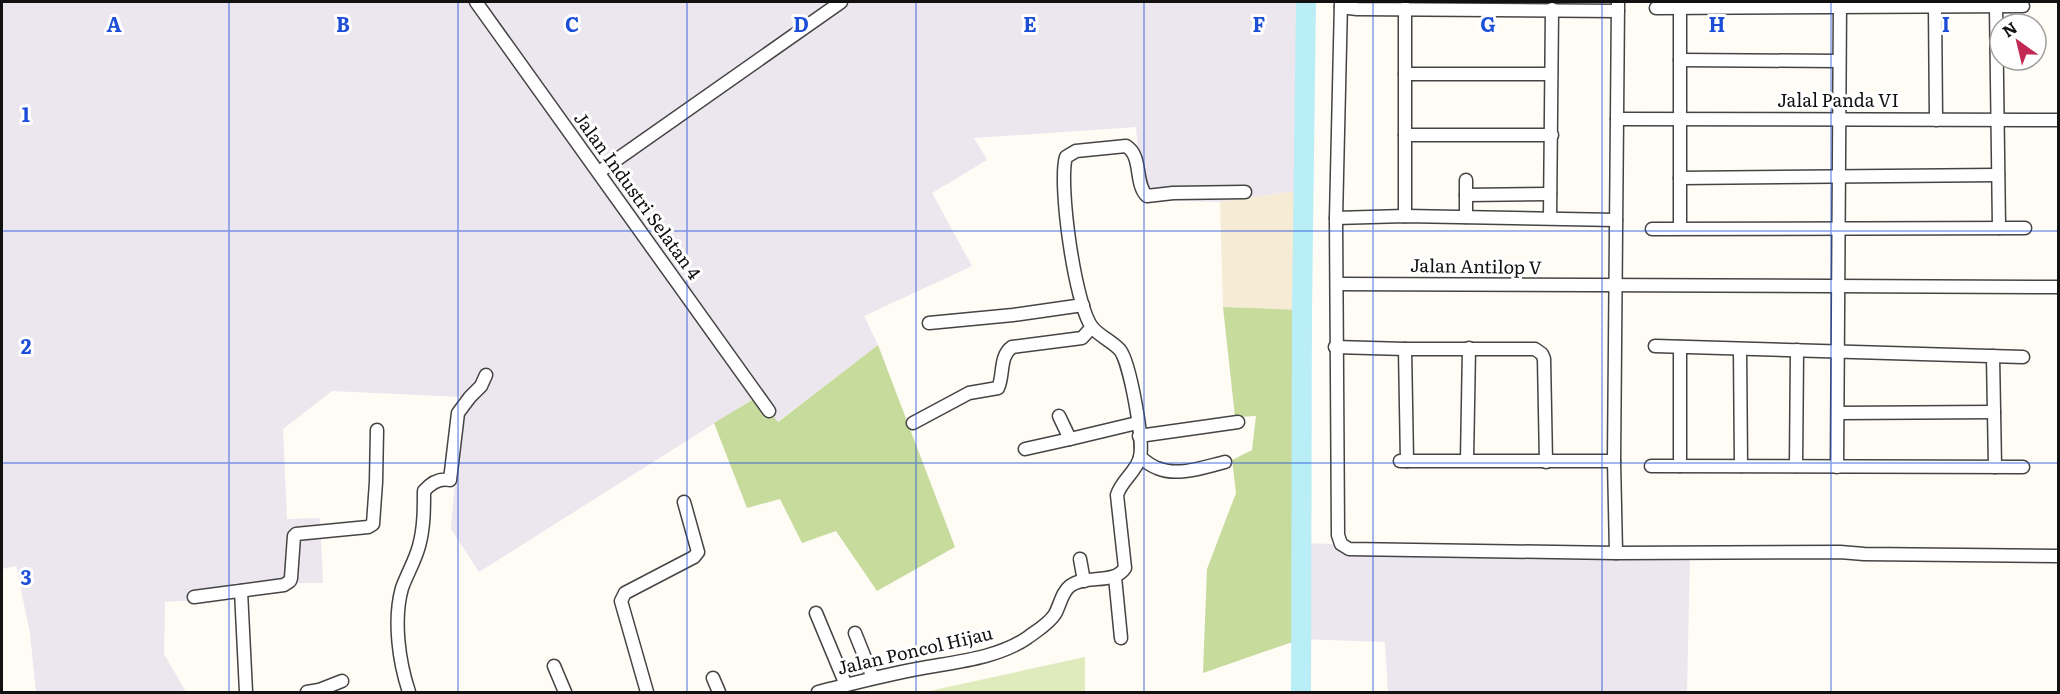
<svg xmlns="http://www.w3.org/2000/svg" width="2060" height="694" viewBox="0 0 2060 694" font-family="Literata,serif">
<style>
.industrial{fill:#ece6ef}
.farmland{fill:#f6ebd4}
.green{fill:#dfeabd}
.forest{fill:#c7db9d}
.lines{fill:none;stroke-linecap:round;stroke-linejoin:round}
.river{stroke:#baeef6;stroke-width:20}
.street-casing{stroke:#444;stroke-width:15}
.street{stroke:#fff;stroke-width:12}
.grid{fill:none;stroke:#1d4ed8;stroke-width:1.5;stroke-opacity:0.55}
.labels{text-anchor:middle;stroke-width:6;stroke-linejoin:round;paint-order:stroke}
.street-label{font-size:18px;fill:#111;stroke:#fff}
.grid-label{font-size:20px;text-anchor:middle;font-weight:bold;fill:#1d4ed8;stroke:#fff;stroke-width:6;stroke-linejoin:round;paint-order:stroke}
</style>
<rect width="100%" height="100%" fill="#fffbf5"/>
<!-- industrial -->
<g class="industrial">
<path d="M 2,2 L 1306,2 L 1304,190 L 1220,202 L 1142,200 L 1136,127 L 974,138 L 987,160 L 932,193 L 972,266 L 864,316 L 878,345 L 777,422 L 756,397 L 479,572 L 451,529 L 462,397 L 332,391 L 283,429 L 287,519 L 320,518 L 323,583 L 234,583 L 232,598 L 165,602 L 164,654 L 186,692 L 36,692 L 30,633 L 16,566 L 2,569 Z"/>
<path d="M 1302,543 L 1690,555 L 1687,692 L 1388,692 L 1385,642 L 1301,639 Z"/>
</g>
<!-- farmland -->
<path class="farmland" d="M 1304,190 L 1302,310 L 1223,307 L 1220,202 Z"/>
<!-- green -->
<path class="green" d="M 1085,657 L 1085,692 L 925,692 Z"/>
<!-- forest -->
<g class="forest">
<path d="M 1223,307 L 1302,310 L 1301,639 L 1203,673 L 1207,569 L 1236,493 L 1232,460 L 1252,450 L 1256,416 L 1235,417 Z"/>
<path d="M 878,345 L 955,547 L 877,591 L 836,531 L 802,543 L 780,499 L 747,508 L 714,423 L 757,397 L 778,422 Z"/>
</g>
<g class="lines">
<!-- river -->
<path class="river" d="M 1301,692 L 1302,310 L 1306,2"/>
<!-- street casing -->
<g class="street-casing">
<g id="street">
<path d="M 476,2 L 769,411"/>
<path d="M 1341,2 L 1336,218 L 1338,535 L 1341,544 L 1349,549 L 1616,553 L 1840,552 L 1864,554 L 2058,556"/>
<path d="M 1935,6 L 1936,120"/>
<path d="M 1996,6 L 1999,228"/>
<path d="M 1341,7 L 1357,9 L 1618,11"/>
<path d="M 1656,8 L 2023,6"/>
<path d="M 1680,60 L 1839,61"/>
<path d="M 1405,74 L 1551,74"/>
<path d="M 1617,119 L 2058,120"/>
<path d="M 1405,135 L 1552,135"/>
<path d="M 599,172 L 841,2"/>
<path d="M 1680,178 L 1998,175"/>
<path d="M 1466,180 L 1466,217"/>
<path d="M 1466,195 L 1550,194"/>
<path d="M 1405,216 L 1405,8"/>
<path d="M 1336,218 L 1405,216 L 1616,220"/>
<path d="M 1550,218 L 1552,9"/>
<path d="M 1680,228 L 1680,8"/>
<path d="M 1652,229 L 2025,228"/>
<path d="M 1337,284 L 2058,287"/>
<path d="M 929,323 L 1013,315 L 1083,305"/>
<path d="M 1655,346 L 2023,357"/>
<path d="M 1335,347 L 1405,349 L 1535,349 L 1542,354 L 1544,359 L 1546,462"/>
<path d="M 1680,347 L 1680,466"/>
<path d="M 1405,349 L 1407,461"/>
<path d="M 1740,349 L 1741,466"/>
<path d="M 1993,356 L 1995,467"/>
<path d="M 1838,413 L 1994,412"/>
<path d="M 1059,416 L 1070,439 L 1137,423"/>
<path d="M 913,423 L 969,393 L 998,388 C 1004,376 999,356 1012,347 L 1082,338 L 1092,327"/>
<path d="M 1139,436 L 1238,422"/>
<path d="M 1025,449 L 1070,439"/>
<path d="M 1140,457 C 1145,461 1151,466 1157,468 C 1178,477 1204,467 1225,462"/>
<path d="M 1467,460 L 1469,348"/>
<path d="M 1400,461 L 1614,461"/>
<path d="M 1651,466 L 2023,467"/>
<path d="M 1796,466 L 1797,350"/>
<path d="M 1837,467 L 1840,2"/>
<path d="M 1616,553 L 1614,461 L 1618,2"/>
<path d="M 1080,559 L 1084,581"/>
<path d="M 1115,577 L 1121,638"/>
<path d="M 241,591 L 246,692"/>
<path d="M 194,597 L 284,585 L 290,581 L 291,578 L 294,536 L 296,534 L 368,527 L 373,524 L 376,482 L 377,430"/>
<path d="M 816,613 L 846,685"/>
<path d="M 855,633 L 873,678"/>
<path d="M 554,666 L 565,692"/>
<path d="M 713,678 L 719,692"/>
<path d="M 307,692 L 319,690 L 342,681"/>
<path d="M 409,692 C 399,662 393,620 402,588 C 407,574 415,561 419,546 C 424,528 424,509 424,491 C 431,483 440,478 450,480 L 458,413 L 470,397 L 481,386 L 486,375"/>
<path d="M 647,692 L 621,601 L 625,593 L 694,557 L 698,552 L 684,502"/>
<path d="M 818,692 C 851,684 884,675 917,669 C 953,662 996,659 1027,638 C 1036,631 1049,624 1055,614 C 1060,605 1062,592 1070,586 C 1086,574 1114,585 1125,568 L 1117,495 C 1121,481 1137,471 1140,457 C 1144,441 1130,363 1120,350 C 1112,341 1099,336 1092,327 C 1075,305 1058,183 1066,157 L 1076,151 L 1126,146 C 1143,156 1134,184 1147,196 L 1173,193 L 1245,192"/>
</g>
</g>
<!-- street -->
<use href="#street" class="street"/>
</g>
<!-- grid -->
<path class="grid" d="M 229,2 L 229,692M 458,2 L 458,692M 687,2 L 687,692M 916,2 L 916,692M 1144,2 L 1144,692M 1373,2 L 1373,692M 1602,2 L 1602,692M 1831,2 L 1831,692M 2,231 L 2058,231M 2,463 L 2058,463"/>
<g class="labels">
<!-- street labels -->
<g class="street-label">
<text x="1838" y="107">Jalal Panda VI</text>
<text transform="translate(637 196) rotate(54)" y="6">Jalan Industri Selatan 4</text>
<text transform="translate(1476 267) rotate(1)" y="6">Jalan Antilop V</text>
<text transform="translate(915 651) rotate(-13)" y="6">Jalan Poncol Hijau</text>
</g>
</g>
<g class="grid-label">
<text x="114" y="32">A</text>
<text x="343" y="32">B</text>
<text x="572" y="32">C</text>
<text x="801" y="32">D</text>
<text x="1030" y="32">E</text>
<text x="1259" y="32">F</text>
<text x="1488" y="32">G</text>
<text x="1717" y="32">H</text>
<text x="1946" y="32">I</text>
<text x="26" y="122">1</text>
<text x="26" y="354">2</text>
<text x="26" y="585">3</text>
</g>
<!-- border -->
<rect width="2060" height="694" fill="none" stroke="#111111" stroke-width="6"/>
<!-- north arrow -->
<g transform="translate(2018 42) rotate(326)"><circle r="28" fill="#ffffff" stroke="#a0a0a0" stroke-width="1.5"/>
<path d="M0-4.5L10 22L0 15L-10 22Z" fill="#c22854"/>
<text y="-9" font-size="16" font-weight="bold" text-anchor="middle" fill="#111111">N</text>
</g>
</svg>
